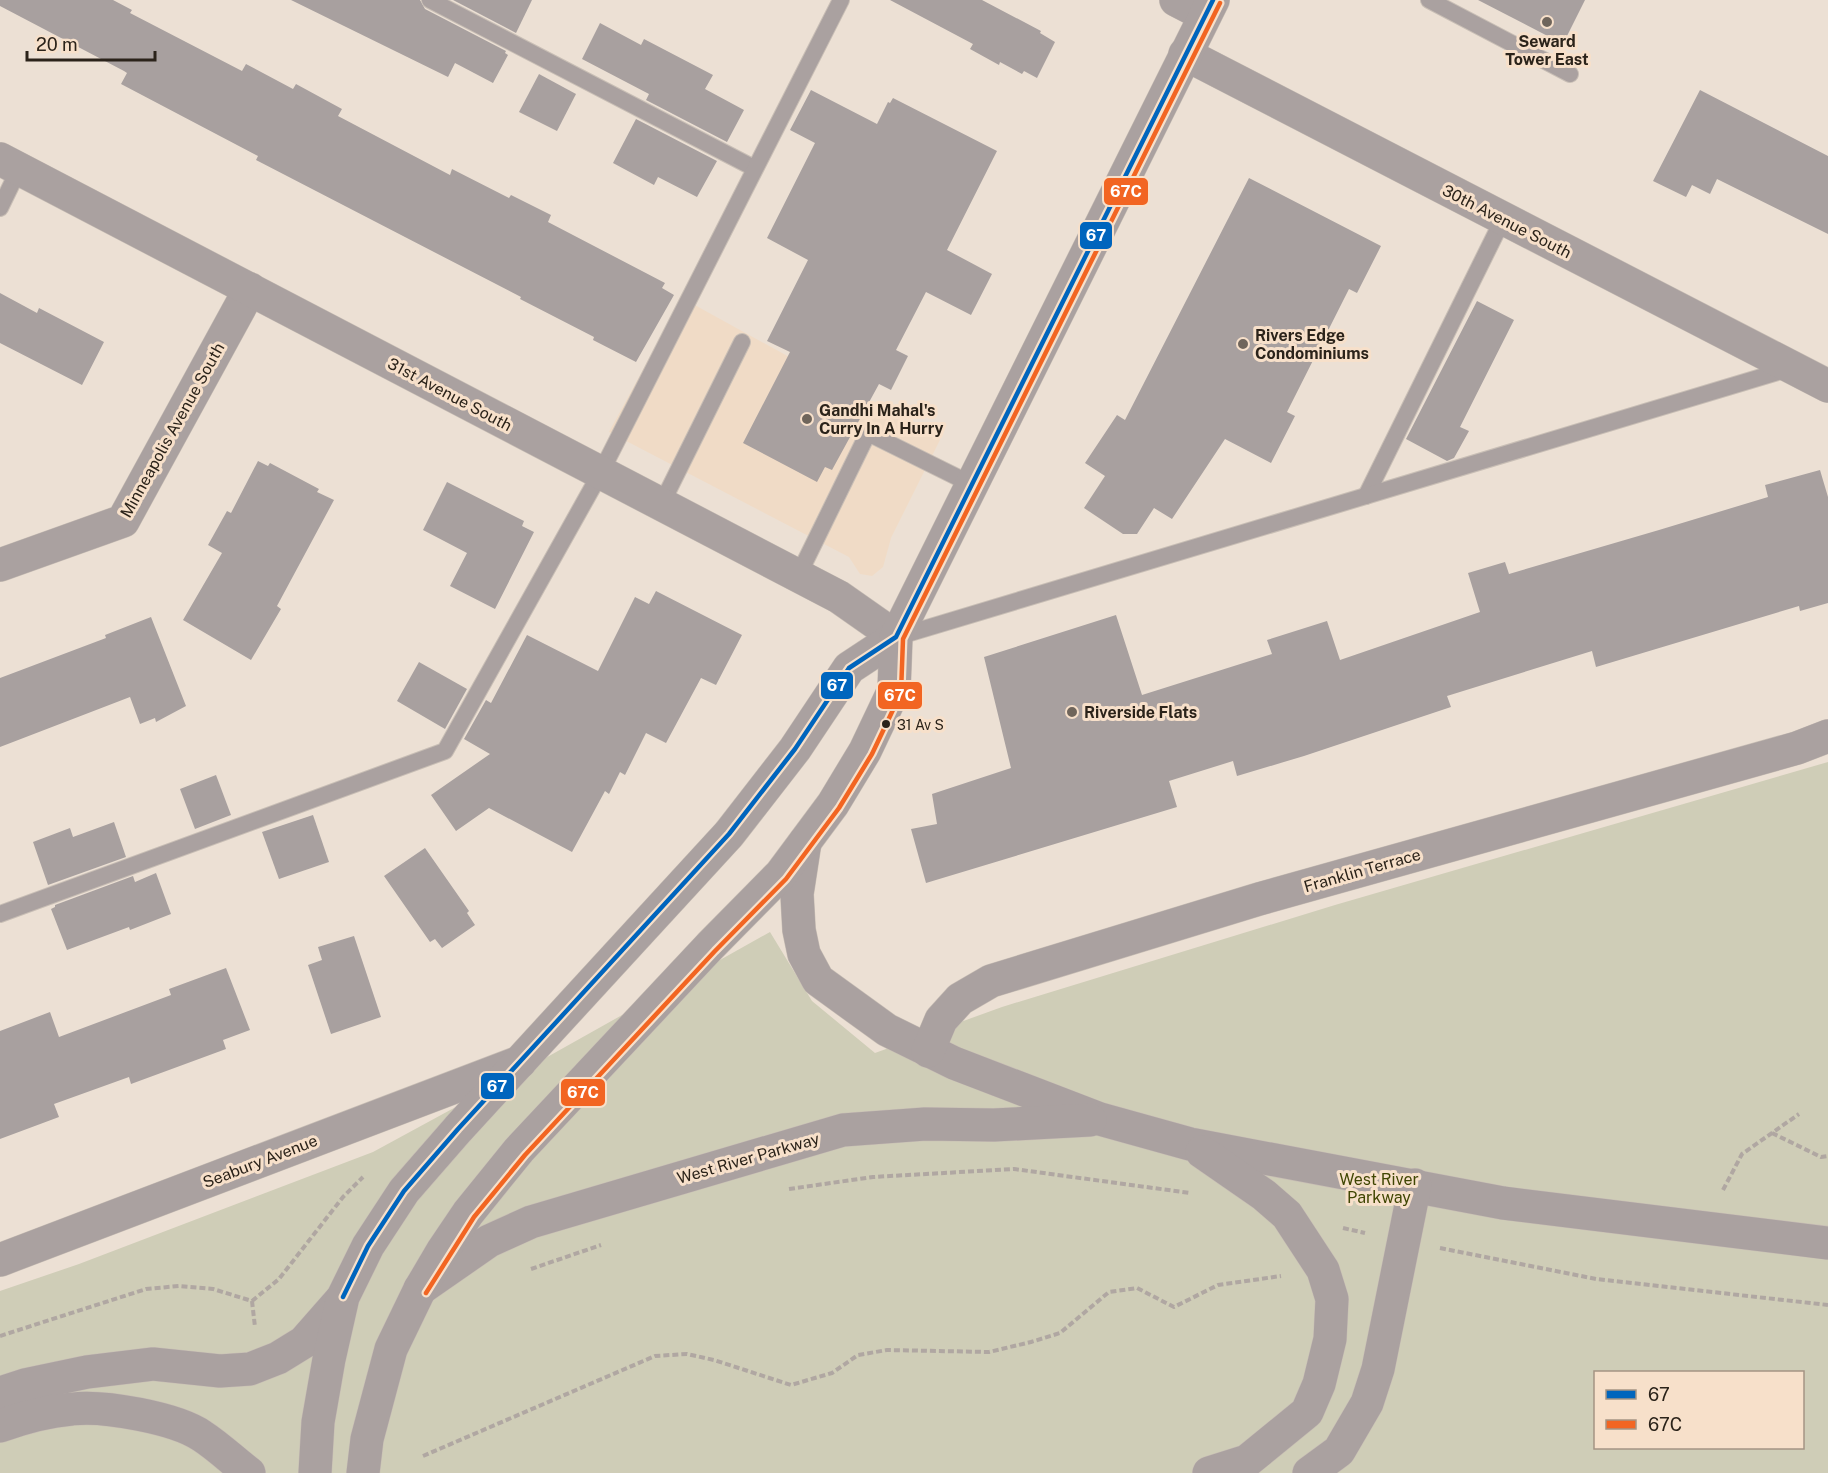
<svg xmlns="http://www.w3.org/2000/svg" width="1828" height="1473" viewBox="0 0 1828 1473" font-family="'Public Sans',sans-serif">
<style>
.built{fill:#f0dbc6}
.green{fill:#cfcdb7;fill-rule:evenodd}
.building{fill:#a8a09f}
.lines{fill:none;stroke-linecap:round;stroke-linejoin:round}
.service-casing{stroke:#c8beb5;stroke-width:18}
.minor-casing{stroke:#c8beb5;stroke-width:34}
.tertiary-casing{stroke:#c8beb5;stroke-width:34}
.path{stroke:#b0a7a2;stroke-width:4;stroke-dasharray:6 3;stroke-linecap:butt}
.service{stroke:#aaa1a0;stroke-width:16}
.minor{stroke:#aaa1a0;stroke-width:33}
.tertiary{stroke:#aaa1a0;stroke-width:33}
.bus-1-casing{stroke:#f7e0ca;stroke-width:9}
.bus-2-casing{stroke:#f7e0ca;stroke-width:9}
.bus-1{stroke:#0065bd;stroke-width:4.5}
.bus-2{stroke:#f26522;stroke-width:4.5}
.poi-dot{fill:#6f655b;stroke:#f7e0ca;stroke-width:2}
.bus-dot{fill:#2b231a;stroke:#f7e0ca;stroke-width:2}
.labels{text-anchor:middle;stroke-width:6;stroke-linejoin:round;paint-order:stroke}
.bus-label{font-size:14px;fill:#2b231a;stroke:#f7e0ca;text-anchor:start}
.poi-label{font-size:16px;font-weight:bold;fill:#2b231a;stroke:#f7e0ca;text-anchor:start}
.street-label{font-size:16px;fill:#2b231a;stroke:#f7e0ca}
.park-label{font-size:16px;fill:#404603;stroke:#f7e0ca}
.line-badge{stroke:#f7e0ca;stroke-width:2}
.badge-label{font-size:16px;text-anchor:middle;font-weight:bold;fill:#fff}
</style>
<rect width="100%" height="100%" fill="#ece0d4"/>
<!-- built -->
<path class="built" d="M 682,298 L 940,440 L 891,538 L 883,567 L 872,576 L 860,574 L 849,557 L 609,432 Z"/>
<!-- green -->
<path class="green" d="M 1828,762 L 1828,1473 L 0,1473 L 0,1291 L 79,1264 L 373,1152 L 533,1065 L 770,932 L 812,1001 L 875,1053 L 1002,1007 L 1335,905 ZM 1596,1372 L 1802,1372 L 1802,1448 L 1596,1448 Z"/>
<!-- building -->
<g class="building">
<path d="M 0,0 L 113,0 L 132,10 L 130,13 L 242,71 L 246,64 L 293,89 L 296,84 L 342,109 L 338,116 L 450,175 L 452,169 L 509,198 L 511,195 L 551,215 L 548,222 L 665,283 L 662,288 L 674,295 L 636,362 L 593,340 L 594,337 L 520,299 L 521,297 L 256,160 L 258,156 L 121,84 L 127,73 L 124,71 L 0,6 Z"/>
<path d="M 291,0 L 420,0 L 425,9 L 506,51 L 505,53 L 508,55 L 493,83 L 455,63 L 448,77 Z"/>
<path d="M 453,0 L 532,0 L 516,33 Z"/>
<path d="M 890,0 L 982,0 L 1041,31 L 1040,33 L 1055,42 L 1037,78 L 1024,71 L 1022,74 L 1000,62 L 999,65 L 970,49 L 973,44 Z"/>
<path d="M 1478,0 L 1585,0 L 1563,44 Z"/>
<path d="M 600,23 L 641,45 L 644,39 L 713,75 L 705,89 L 744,110 L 727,142 L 646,100 L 649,94 L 582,59 Z"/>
<path d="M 539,74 L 576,94 L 557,131 L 519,112 Z"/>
<path d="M 811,90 L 877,124 L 888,102 L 890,103 L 893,98 L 997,151 L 947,250 L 992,274 L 971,315 L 926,292 L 896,350 L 908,356 L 891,390 L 879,384 L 832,470 L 825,467 L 817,482 L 743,443 L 790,352 L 767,341 L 808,260 L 767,238 L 815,143 L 790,130 Z"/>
<path d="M 1700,90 L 1828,156 L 1828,234 L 1717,179 L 1710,194 L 1692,185 L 1686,197 L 1653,181 Z"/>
<path d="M 636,119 L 717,161 L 697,197 L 658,177 L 654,185 L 613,163 Z"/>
<path d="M 1249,178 L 1381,246 L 1357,293 L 1349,289 L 1287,412 L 1295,416 L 1271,463 L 1225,439 L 1172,519 L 1154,508 L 1137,534 L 1123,534 L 1084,508 L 1105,476 L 1085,463 L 1117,415 L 1125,420 Z"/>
<path d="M 0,293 L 37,313 L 39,308 L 104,342 L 82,385 L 0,343 Z"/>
<path d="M 1477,301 L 1514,320 L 1460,427 L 1469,431 L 1454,458 L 1447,461 L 1406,439 Z"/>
<path d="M 258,461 L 268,466 L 270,463 L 319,489 L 317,492 L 334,500 L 277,606 L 281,609 L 251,660 L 183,620 L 222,553 L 208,545 L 227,511 L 231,513 Z"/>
<path d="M 1820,470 L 1828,497 L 1828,603 L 1800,611 L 1799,606 L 1596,667 L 1592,651 L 1447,696 L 1451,707 L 1304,756 L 1237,776 L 1233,761 L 1169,781 L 1177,807 L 926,883 L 911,829 L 937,824 L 932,794 L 1011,768 L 984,657 L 1116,615 L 1142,695 L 1272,654 L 1267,640 L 1327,621 L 1340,660 L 1480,612 L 1468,573 L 1505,562 L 1509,574 L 1659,530 L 1768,497 L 1765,485 Z"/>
<path d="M 447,482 L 524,521 L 522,526 L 534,532 L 495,609 L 450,586 L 467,553 L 423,530 Z"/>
<path d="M 656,591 L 742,635 L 716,685 L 701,678 L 666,743 L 646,733 L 625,775 L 620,772 L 609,794 L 605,791 L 572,852 L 489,808 L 456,831 L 431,795 L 490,754 L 464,739 L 486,700 L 491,703 L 527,635 L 598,671 L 635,597 L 649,604 Z"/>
<path d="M 151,617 L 186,706 L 156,722 L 155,718 L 140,724 L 130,697 L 0,747 L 0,678 L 106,638 L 105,635 Z"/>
<path d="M 419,662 L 467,689 L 445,729 L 397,701 Z"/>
<path d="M 216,775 L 231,815 L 195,829 L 180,789 Z"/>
<path d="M 313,815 L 329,862 L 279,879 L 262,832 Z"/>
<path d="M 114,822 L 126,857 L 48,885 L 33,842 L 70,828 L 73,837 Z"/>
<path d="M 425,848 L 469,911 L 467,913 L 475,925 L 442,948 L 435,939 L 430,942 L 384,876 Z"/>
<path d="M 156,873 L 171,914 L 130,930 L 129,927 L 67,950 L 51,909 L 55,907 L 55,905 L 133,876 L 135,882 Z"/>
<path d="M 354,936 L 381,1017 L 331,1034 L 308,965 L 322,960 L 318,947 Z"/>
<path d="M 226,968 L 250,1030 L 223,1040 L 226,1049 L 131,1084 L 129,1077 L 54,1104 L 59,1117 L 0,1139 L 0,1031 L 50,1012 L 59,1037 L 171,995 L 169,989 Z"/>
</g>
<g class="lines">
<!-- service casing -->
<g class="service-casing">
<g id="service">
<path d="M 430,0 L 754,168"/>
<path d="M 1429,0 L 1570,74"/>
<path d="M 0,208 L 19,169"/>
<path d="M 1366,496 L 1503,219"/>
<path d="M 661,505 L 742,342"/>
<path d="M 798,576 L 868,433 L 971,484"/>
<path d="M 897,637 L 1791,368"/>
<path d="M 0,914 L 445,751 L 600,474 L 841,0"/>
</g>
</g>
<!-- minor casing -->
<g class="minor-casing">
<g id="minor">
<path d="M 1176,0 L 1205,15"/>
<path d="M 1185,54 L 1828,386"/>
<path d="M 0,565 L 123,521 L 250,289"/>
<path d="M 805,842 L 797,894 L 799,930 L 804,954 L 818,980 L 887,1030 L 954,1063 L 1100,1119 L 1190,1144 L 1503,1203 L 1828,1243"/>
<path d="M 928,1051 L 941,1020 L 960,999 L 991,981 L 1259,899 L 1797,748 L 1828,736"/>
<path d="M 1202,1152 L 1264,1195 L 1287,1215 L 1323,1270 L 1332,1299 L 1330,1339 L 1319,1384 L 1307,1412 L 1247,1461 L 1209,1473"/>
<path d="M 0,1260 L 520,1062"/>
<path d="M 420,1289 L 489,1241 L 531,1222 L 843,1130 L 925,1124 L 994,1125 L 1090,1120"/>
<path d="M 1309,1473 L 1339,1451 L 1367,1403 L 1378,1369 L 1415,1185"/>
</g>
</g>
<!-- tertiary casing -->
<g class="tertiary-casing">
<g id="tertiary">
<path d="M 0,159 L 839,597 L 896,637"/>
<path d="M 0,1393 L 25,1385 L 87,1372 L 153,1364 L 220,1371 L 250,1369 L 278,1358 L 304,1342 L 340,1301"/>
<path d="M 0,1426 C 22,1418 48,1411 72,1409 C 103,1405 176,1418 202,1436 C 219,1447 233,1461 249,1473"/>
<path d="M 315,1473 L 318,1422 L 329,1359 L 343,1297 L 368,1246 L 404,1191 L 458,1129 L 729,834 L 795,749 L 849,668 L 896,637"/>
<path d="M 363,1473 L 367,1439 L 391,1349 L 420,1289 L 443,1250 L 468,1213 L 519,1150 L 710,946 L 781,874 L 833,804 L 865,751 L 894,690 L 896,637 L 1213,0"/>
</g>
</g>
<!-- path -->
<g class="path">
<path d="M 1772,1133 L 1821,1157 L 1828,1156"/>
<path d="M 789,1189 L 873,1177 L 1014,1169 L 1190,1193"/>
<path d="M 1723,1190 L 1742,1154 L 1799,1114"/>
<path d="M 1343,1228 L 1365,1233"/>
<path d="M 1440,1248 L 1596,1279 L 1828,1305"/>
<path d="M 531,1269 L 601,1245"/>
<path d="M 252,1301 L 279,1279 L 343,1197 L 363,1177"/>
<path d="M 252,1301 L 255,1327"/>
<path d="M 0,1336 L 146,1289 L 179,1286 L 213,1289 L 252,1301"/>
<path d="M 423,1456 L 655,1356 L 687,1354 L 714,1360 L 791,1385 L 832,1373 L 858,1355 L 887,1350 L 989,1352 L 1031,1342 L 1060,1333 L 1109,1292 L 1137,1288 L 1174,1307 L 1218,1285 L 1281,1276"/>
</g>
<!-- service -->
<use href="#service" class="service"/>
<!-- minor -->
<use href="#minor" class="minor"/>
<!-- tertiary -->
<use href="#tertiary" class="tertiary"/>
<!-- bus-1 casing -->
<g class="bus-1-casing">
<path id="bus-1" d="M 343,1297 L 368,1246 L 404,1191 L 458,1129 L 729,834 L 795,749 L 849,668 L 896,637 L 1213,0"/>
</g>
<!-- bus-2 casing -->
<g class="bus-2-casing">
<path id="bus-2" d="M 426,1293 L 474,1217 L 525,1155 L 715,951 L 786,879 L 839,808 L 872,754 L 901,693 L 903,639 L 1220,3"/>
</g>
<!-- bus-1 -->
<use href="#bus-1" class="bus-1"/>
<!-- bus-2 -->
<use href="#bus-2" class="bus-2"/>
</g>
<!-- markers -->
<g class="poi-dot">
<circle cx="1547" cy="22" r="6"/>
<circle cx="1243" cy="344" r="6"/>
<circle cx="807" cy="419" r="6"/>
<circle cx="1072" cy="712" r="6"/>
</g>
<circle class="bus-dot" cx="886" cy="724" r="5"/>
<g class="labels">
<!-- bus labels -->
<g class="bus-label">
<text x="897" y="730">31 Av S</text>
</g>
<!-- poi labels -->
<g class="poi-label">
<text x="1547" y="47" text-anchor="middle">Seward<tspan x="1547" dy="18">Tower East</tspan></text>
<text x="1255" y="341">Rivers Edge<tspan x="1255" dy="18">Condominiums</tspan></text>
<text x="819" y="416">Gandhi Mahal's<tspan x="819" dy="18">Curry In A Hurry</tspan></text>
<text x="1084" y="718">Riverside Flats</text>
</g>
<!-- street labels -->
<g class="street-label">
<text transform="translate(1507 221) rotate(27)" y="6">30th Avenue South</text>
<text transform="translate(450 394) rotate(28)" y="6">31st Avenue South</text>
<text transform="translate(172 430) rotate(-61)" y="6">Minneapolis Avenue South</text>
<text transform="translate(1362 870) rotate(-16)" y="6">Franklin Terrace</text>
<text transform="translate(748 1158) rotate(-16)" y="6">West River Parkway</text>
<text transform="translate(260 1161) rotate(-21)" y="6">Seabury Avenue</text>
</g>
<!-- park labels -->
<g class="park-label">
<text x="1379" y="1185">West River<tspan x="1379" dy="18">Parkway</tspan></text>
</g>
</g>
<g class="line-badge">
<rect x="1103" y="177" width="46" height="29" rx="6" fill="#f26522"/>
<rect x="1079" y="221" width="34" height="29" rx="6" fill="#0065bd"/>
<rect x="820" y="671" width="34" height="29" rx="6" fill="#0065bd"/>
<rect x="877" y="681" width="46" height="29" rx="6" fill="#f26522"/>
<rect x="480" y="1072" width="35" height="28" rx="6" fill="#0065bd"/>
<rect x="560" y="1078" width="46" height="29" rx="6" fill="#f26522"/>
</g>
<g class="badge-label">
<text x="1126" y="197">67C</text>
<text x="1096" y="241">67</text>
<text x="837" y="691">67</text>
<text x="900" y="701">67C</text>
<text x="497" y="1092">67</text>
<text x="583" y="1098">67C</text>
</g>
<!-- legend -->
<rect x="1594" y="1371" width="210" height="78" fill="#f7e0ca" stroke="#a59484" stroke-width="1.5"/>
<rect x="1606" y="1390" width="30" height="9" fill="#0065bd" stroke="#a59484" stroke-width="1.5"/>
<text x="1648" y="1401" font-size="18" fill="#2b231a">67</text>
<rect x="1606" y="1420" width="30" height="9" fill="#f26522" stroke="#a59484" stroke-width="1.5"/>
<text x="1648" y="1431" font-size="18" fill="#2b231a">67C</text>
<!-- scale -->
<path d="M27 51v9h128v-9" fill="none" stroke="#2b231a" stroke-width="3"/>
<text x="36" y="51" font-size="18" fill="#2b231a" stroke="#f7e0ca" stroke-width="4.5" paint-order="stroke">20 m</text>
</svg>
